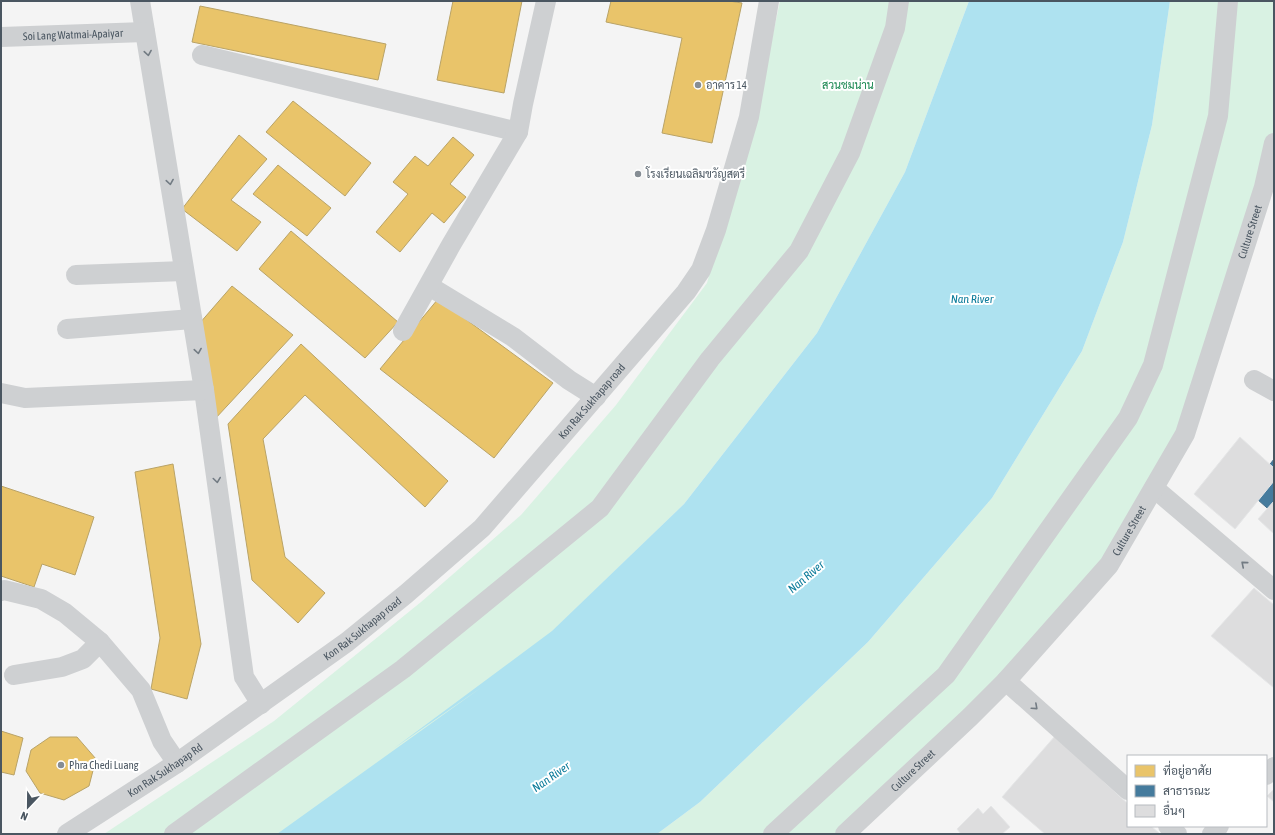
<svg xmlns="http://www.w3.org/2000/svg" width="1275" height="835" viewBox="0 0 1275 835" font-family="'Asap Condensed',Sarabun,sans-serif">
<style>
.green{fill:#d9f2e3}
.water{fill:#aee2f0}
.homes{fill:#e9c46a;stroke:#b9a367}
.public{fill:#457b9d;stroke:#46708b}
.building{fill:#ddddde;stroke:#e5e6e7}
.lines{fill:none;stroke-linecap:round;stroke-linejoin:round}
.minor{stroke:#ced0d2;stroke-width:20}
.oneway{stroke:#727b83}
.poi-dot{fill:#868d94;stroke:#fff;stroke-width:1.5}
.labels{text-anchor:middle;stroke-width:4;stroke-linejoin:round;paint-order:stroke}
.street-label{font-size:11px;fill:#4a5661;stroke:#fff}
.poi-label{font-size:11px;fill:#4a5661;stroke:#fff;text-anchor:start}
.park-label{font-size:11px;fill:#17864f;stroke:#fff}
.water-label{font-size:12px;font-style:italic;fill:#0c7c9b;stroke:#fff}
</style>
<rect width="100%" height="100%" fill="#f4f4f4"/>
<!-- green -->
<g class="green">
<path d="M 780,1 L 969,1 L 905,172 L 817,333 L 684,504 L 532,651 L 305,834 L 104,834 L 274,721 L 421,602 L 521,515 L 616,405 L 707,283 L 765,72 Z"/>
<path d="M 1170,1 L 1274,1 L 1274,142 L 1185,434 L 1100,575 L 844,834 L 657,834 L 700,802 L 868,642 L 992,498 L 1082,351 L 1123,242 L 1152,125 Z"/>
</g>
<!-- water -->
<path class="water" d="M 969,1 L 1170,1 L 1152,125 L 1123,242 L 1082,351 L 992,498 L 868,642 L 700,802 L 657,834 L 277,834 L 482,687 L 393,749 L 552,631 L 684,504 L 817,333 L 905,172 Z"/>
<!-- homes -->
<g class="homes">
<path d="M 453,1 L 522,1 L 504,93 L 437,80 Z"/>
<path d="M 611,1 L 729,1 L 742,3 L 712,143 L 662,133 L 682,38 L 606,22 Z"/>
<path d="M 200,6 L 386,44 L 378,80 L 192,42 Z"/>
<path d="M 293,101 L 371,163 L 345,196 L 266,132 Z"/>
<path d="M 239,135 L 267,159 L 231,200 L 261,222 L 237,251 L 182,209 Z"/>
<path d="M 453,137 L 474,155 L 450,184 L 466,197 L 444,223 L 432,213 L 400,252 L 376,232 L 408,194 L 393,182 L 415,156 L 428,166 Z"/>
<path d="M 278,165 L 331,208 L 307,236 L 253,194 Z"/>
<path d="M 291,231 L 398,322 L 365,358 L 259,269 Z"/>
<path d="M 232,286 L 293,335 L 214,420 L 199,324 Z"/>
<path d="M 438,299 L 553,383 L 494,458 L 380,369 Z"/>
<path d="M 301,344 L 448,481 L 425,507 L 305,395 L 263,439 L 285,557 L 325,593 L 298,623 L 252,580 L 228,424 Z"/>
<path d="M 173,464 L 201,644 L 187,699 L 151,689 L 160,638 L 135,472 Z"/>
<path d="M 1,486 L 94,517 L 75,575 L 42,564 L 34,587 L 1,576 Z"/>
<path d="M 1,731 L 23,738 L 14,775 L 1,772 Z"/>
<path d="M 50,737 L 77,737 L 96,759 L 89,786 L 64,800 L 40,793 L 26,771 L 31,750 Z"/>
</g>
<!-- public -->
<path class="public" d="M 1274,459 L 1274,514 L 1249,492 Z"/>
<!-- building -->
<g class="building">
<path d="M 1240,437 L 1274,468 L 1274,481 L 1235,529 L 1194,494 Z"/>
<path d="M 1274,501 L 1274,534 L 1258,519 Z"/>
<path d="M 1254,588 L 1274,605 L 1274,688 L 1211,636 Z"/>
<path d="M 1055,736 L 1128,804 L 1128,826 L 1151,826 L 1160,834 L 1045,834 L 1002,797 Z"/>
<path d="M 1274,789 L 1274,802 L 1267,796 Z"/>
<path d="M 991,806 L 1010,827 L 1002,834 L 961,834 L 957,829 L 978,808 L 983,814 Z"/>
</g>
<g class="lines">
<!-- minor -->
<g class="minor">
<path d="M 140,1 L 204,390 L 244,677 L 261,704"/>
<path id="s1" d="M 1,37 L 145,32"/>
<path d="M 202,55 L 518,132"/>
<path d="M 76,275 L 184,271"/>
<path d="M 429,286 L 513,337 L 569,380 L 596,397"/>
<path d="M 67,329 L 192,319"/>
<path d="M 403,331 L 451,245 L 518,132 L 523,104 L 546,1"/>
<path d="M 1254,380 L 1274,391"/>
<path d="M 1,393 L 25,398 L 204,390"/>
<path d="M 1154,488 L 1274,590"/>
<path d="M 1,591 L 4,590 L 41,599 L 65,613 L 100,642 L 141,690 L 162,741 L 177,763"/>
<path d="M 14,675 L 62,667 L 83,659 L 100,642"/>
<path d="M 1006,681 L 1128,790"/>
<path d="M 1266,775 L 1274,767"/>
<path d="M 1168,826 L 1177,834"/>
<path id="s2" d="M 67,834 L 177,763 L 347,642 L 406,594 L 482,528 L 686,292 L 701,270 L 716,230 L 749,117 L 769,1"/>
<path d="M 174,834 L 403,669 L 600,508 L 710,359 L 799,251 L 850,153 L 895,28 L 899,1"/>
<path d="M 773,834 L 946,675 L 1128,418 L 1153,365 L 1218,116 L 1228,1"/>
<path id="s3" d="M 845,834 L 970,717 L 1006,681 L 1109,565 L 1185,434 L 1264,187 L 1274,143"/>
<path d="M 1212,834 L 1219,826"/>
</g>
</g>
<!-- one-way arrows -->
<defs><path id="oneway-chevron" d="M-2-3.5L2.5 0L-2 3.5" fill="none" stroke-width="1.6" stroke-linecap="round" stroke-linejoin="round"/></defs>
<g class="oneway">
<use href="#oneway-chevron" transform="translate(148 53) rotate(81)"/>
<use href="#oneway-chevron" transform="translate(170 182) rotate(81)"/>
<use href="#oneway-chevron" transform="translate(198 351) rotate(81)"/>
<use href="#oneway-chevron" transform="translate(217 480) rotate(82)"/>
<use href="#oneway-chevron" transform="translate(1244 564) rotate(-140)"/>
<use href="#oneway-chevron" transform="translate(1035 707) rotate(42)"/>
</g>
<!-- markers -->
<g class="poi-dot">
<circle cx="698" cy="85" r="4"/>
<circle cx="638" cy="174" r="4"/>
<circle cx="61" cy="765" r="4"/>
</g>
<g class="labels">
<!-- street labels -->
<g class="street-label">
<text dy="4" stroke="none"><textPath href="#s1" startOffset="72">Soi Lang Watmai-Apaiyar</textPath></text>
<text dy="4" stroke="none"><textPath href="#s3" startOffset="741">Culture Street</textPath></text>
<text dy="4" stroke="none"><textPath href="#s2" startOffset="684">Kon Rak Sukhapap road</textPath></text>
<text dy="4" stroke="none"><textPath href="#s3" startOffset="417">Culture Street</textPath></text>
<text dy="4" stroke="none"><textPath href="#s2" startOffset="360">Kon Rak Sukhapap road</textPath></text>
<text dy="4" stroke="none"><textPath href="#s2" startOffset="117">Kon Rak Sukhapap Rd</textPath></text>
<text dy="4" stroke="none"><textPath href="#s3" startOffset="93">Culture Street</textPath></text>
</g>
<!-- poi labels -->
<g class="poi-label">
<text x="706" y="89">อาคาร 14</text>
<text x="646" y="178">โรงเรียนเฉลิมขวัญสตรี</text>
<text x="69" y="769">Phra Chedi Luang</text>
</g>
<!-- park labels -->
<g class="park-label">
<text x="848" y="89">สวนชมน่าน</text>
</g>
<!-- water labels -->
<g class="water-label">
<text x="972" y="303">Nan River</text>
<text transform="translate(806 577) rotate(-40)" y="4">Nan River</text>
<text transform="translate(551 777) rotate(-35)" y="4">Nan River</text>
</g>
</g>
<!-- border -->
<rect width="1275" height="835" fill="none" stroke="#4a5661" stroke-width="4"/>
<!-- legend -->
<rect x="1127" y="755" width="140" height="72" fill="#ffffff" stroke="#b7bbc0"/>
<rect x="1135" y="765" width="20" height="12" fill="#e9c46a" stroke="#b7bbc0"/>
<text x="1163" y="775" font-size="12" fill="#4a5661">ที่อยู่อาศัย</text>
<rect x="1135" y="785" width="20" height="12" fill="#457b9d" stroke="#b7bbc0"/>
<text x="1163" y="795" font-size="12" fill="#4a5661">สาธารณะ</text>
<rect x="1135" y="805" width="20" height="12" fill="#ddddde" stroke="#b7bbc0"/>
<text x="1163" y="815" font-size="12" fill="#4a5661">อื่นๆ</text>
<!-- north arrow -->
<g transform="translate(28 807) rotate(202)" stroke="#ffffff" stroke-width="3" paint-order="stroke">
<path d="M0-3L7 15L0 10L-7 15Z" fill="#4a5661"/>
<text y="-6" font-size="11" font-weight="bold" text-anchor="middle" fill="#4a5661">N</text>
</g>
</svg>
